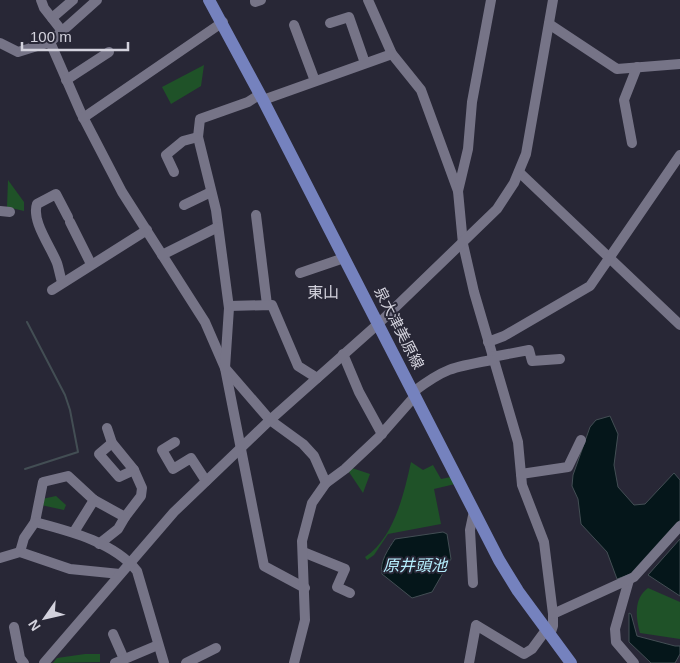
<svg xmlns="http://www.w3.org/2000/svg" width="680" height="663" viewBox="0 0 680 663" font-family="Helvetica,'Noto Sans JP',sans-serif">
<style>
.green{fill:#1f5228}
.water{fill:#05161a;stroke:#434e54}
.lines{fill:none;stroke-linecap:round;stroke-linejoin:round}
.stream{stroke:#434e54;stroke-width:2}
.minor{stroke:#767487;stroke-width:10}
.major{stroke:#7582be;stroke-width:12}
.labels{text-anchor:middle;stroke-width:4;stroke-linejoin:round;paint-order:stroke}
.street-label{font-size:15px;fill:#d3d2dd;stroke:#282736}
.neighbourhood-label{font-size:16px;fill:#d3d2dd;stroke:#282736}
.water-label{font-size:16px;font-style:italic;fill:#b5edfd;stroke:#282736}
</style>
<rect width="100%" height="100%" fill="#282736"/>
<!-- green -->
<g class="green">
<path d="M 204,65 L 201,86 L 171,104 L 162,87 Z"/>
<path d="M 8,180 L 24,202 L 24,211 L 7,207 Z"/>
<path d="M 411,462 L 423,470 L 433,465 L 441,479 L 451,477 L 455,484 L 434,489 L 441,524 L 388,534 L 374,555 L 367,560 L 365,557 C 394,538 404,494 411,462 Z"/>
<path d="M 352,468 L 370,474 L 363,493 L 349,472 Z"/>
<path d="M 56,496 L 66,505 L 64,510 L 41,505 L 42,499 Z"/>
<path d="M 648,588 L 680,602 L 680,639 L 640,633 C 636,618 633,599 648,588 Z"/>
<path d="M 85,654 L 100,654 L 100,662 L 53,663 L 57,658 Z"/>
</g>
<!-- water -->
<g class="water">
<path d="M 610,416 L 618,434 L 614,465 L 618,487 L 634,505 L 645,504 L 674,473 L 680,480 L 680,520 L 634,573 L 617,579 L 607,552 L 581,524 L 578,499 L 572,486 L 573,475 L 590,427 L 596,420 Z"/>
<path d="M 443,532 L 447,534 L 451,559 L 432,592 L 412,598 L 382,574 C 379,562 389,548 395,539 Z"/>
<path d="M 680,539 L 680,596 L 648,575 Z"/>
<path d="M 629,613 L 631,614 L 637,636 L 675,646 L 680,646 L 680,654 L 675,663 L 651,663 L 629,642 Z"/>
</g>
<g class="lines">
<!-- stream -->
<path class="stream" d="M 25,469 L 78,452 L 70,410 L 65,395 L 27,322"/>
<!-- minor -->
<g class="minor">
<path d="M 41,0 L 44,8 L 62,31"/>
<path d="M 255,0 L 255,2 L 261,0"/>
<path d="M 368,0 L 392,54 L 421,90 L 458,191 L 463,244 L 474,292 L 518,442 L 522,485 L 544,542 L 553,614 L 553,626 L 550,635"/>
<path d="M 52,18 L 73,0"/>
<path d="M 330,23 L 349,17 L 365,63"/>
<path d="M 549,24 L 617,69 L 680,64"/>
<path d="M 294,25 L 315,81"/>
<path d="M 50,42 L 81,113 L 122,192 L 205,322 L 225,368 L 270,420 L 303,444 L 314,456 L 326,483"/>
<path d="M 0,43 L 18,52 L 50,42 L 97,0"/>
<path d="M 66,80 L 109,52"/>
<path d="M 259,95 L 248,102 L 200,119 L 198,137 L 216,210 L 229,308 L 225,368 L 264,566 L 305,588"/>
<path d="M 263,100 L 392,54"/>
<path d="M 83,118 L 223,22"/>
<path d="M 632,143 L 624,100 L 637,67"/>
<path d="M 174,172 L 166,155 L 183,141 L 198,137"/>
<path d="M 519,172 L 680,325"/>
<path d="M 458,191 L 468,149 L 472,102 L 491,0"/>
<path d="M 184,205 L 211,192"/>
<path d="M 0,211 L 10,212"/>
<path d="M 256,215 L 267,305"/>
<path d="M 70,222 L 91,264"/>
<path d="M 162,255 L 218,227"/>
<path d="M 300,273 L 344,258"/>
<path d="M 62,282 C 60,276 59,269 57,263 C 51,247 31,221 37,204 L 56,194 L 68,217"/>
<path d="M 52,290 L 147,230"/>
<path d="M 229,306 L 272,305 L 298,366 L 317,378"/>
<path d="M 488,342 L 504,336 L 590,286 L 680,155"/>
<path d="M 343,354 L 359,392 L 382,434"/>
<path d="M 492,357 L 529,350 L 532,361 L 560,359"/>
<path d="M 413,392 C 445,368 453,367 492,360"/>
<path d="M 107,428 L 112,443 L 134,470 L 142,488 L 141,496 L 125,517"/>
<path d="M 175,442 L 162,450 L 173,469 L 191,458 L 206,481"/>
<path d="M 112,443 L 99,454 L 119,477 L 134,470"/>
<path d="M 521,474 L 568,467 L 581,440"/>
<path d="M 94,500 L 125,517 L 118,529 L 99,544"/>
<path d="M 74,532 L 94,500 L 68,476 L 43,482 L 35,522 C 69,531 114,542 137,571 L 164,663"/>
<path d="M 20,552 L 24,538 L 35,522"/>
<path d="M 303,552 L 345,569 L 337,587 L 350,593"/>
<path d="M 0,558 L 20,552 L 70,569 L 120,574"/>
<path d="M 629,580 L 615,629 L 616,642 L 634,663"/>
<path d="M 473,583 L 470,530 L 474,511"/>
<path d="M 553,614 L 634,577 L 680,526"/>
<path d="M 14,627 L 20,658 L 24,663"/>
<path d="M 113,634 L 124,659"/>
<path d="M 44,663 L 174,512 L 270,420 L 378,324 L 497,209 L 514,183 L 526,154 L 553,0"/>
<path d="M 115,663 L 158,645"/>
<path d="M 186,663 L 216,648"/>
<path d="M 294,663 L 305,620 L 302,541 L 312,503 L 326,483 L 345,469 L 378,438 L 415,396"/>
<path d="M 469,663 L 476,625 L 524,654 L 532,649 L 546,630"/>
</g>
<!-- major -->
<path class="major" d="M 209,0 L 263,100 L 499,560 L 518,591 L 571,663"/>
</g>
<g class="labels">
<!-- street labels -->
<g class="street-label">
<text transform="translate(399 328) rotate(63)" y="5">泉大津美原線</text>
</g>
<!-- neighbourhood labels -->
<g class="neighbourhood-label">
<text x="323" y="298">東山</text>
</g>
<!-- water labels -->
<g class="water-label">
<text x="415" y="571">原井頭池</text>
</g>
</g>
<!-- north arrow -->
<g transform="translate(45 618) rotate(236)" stroke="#282736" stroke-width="4" paint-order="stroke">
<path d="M0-4L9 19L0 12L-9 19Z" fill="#d3d2dd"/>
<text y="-8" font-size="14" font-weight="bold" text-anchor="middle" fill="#d3d2dd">N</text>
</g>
<!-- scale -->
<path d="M22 42v8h106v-8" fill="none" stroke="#d3d2dd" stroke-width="2.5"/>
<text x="30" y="42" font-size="15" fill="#d3d2dd" stroke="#282736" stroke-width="4" paint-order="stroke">100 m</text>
</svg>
